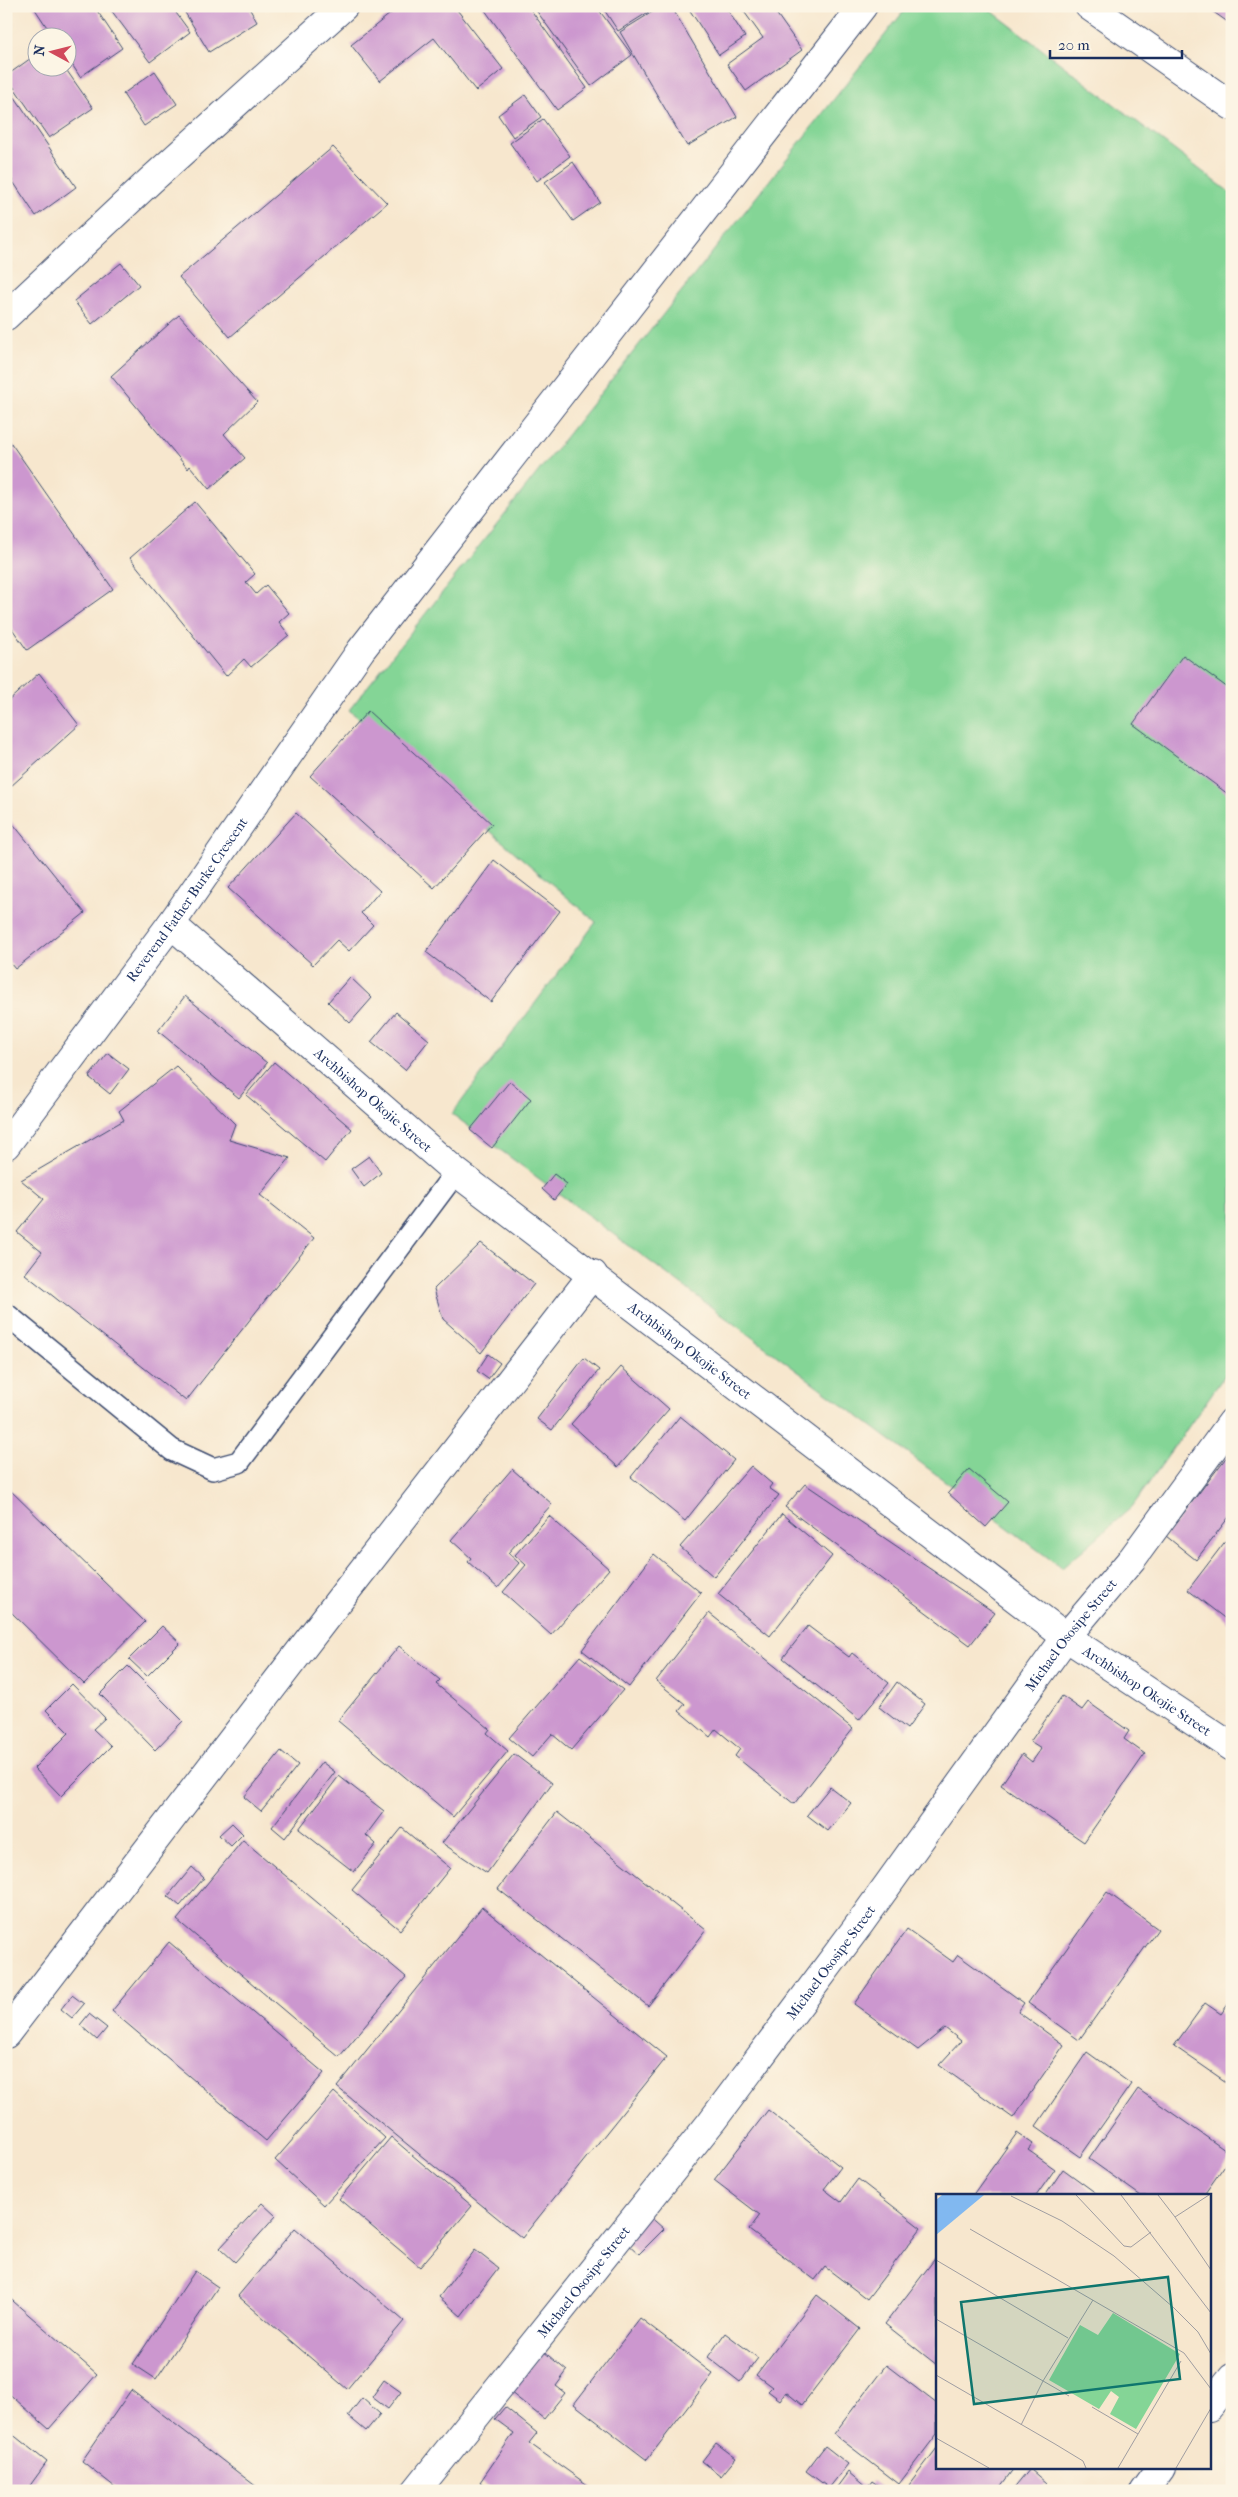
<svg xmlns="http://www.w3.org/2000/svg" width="1238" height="2497" viewBox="0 0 1238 2497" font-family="'IM FELL French Canon',serif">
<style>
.green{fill:#84d596;stroke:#50827a}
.building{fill:#cc97cf}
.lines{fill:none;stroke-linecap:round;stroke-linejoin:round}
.lane-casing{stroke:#3c4b6f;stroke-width:24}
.street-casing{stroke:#3c4b6f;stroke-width:30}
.lane{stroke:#fff;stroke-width:21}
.street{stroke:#fff;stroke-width:28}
.labels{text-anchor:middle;stroke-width:5;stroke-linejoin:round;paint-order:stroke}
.street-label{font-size:14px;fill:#1b2f5e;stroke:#fcf5e5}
.inset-road{fill:none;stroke:#9f9da1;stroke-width:1}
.view{fill:#0f766e;fill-opacity:0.15;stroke:#0f766e;stroke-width:2.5}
.inset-edge{fill:none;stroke:#1b2f5e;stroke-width:2.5}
</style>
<rect width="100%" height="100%" fill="#fcf5e5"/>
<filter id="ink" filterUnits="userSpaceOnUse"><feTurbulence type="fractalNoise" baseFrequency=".02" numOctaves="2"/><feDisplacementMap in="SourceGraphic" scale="10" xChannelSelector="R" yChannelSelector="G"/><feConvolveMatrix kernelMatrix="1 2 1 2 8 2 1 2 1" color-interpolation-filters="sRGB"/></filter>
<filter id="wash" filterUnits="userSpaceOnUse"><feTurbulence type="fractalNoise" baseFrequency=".0096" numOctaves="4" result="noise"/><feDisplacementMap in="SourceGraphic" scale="20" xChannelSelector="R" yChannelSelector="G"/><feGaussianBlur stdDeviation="1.12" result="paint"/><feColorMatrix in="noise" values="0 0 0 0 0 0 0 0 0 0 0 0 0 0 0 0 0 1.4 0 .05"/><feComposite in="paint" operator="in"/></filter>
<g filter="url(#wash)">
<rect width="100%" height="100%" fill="#f7e7ce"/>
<!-- green -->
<path class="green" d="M 908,6 L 985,6 L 1232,194 L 1232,1365 L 1132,1507 L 1062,1568 L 452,1114 L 596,922 L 349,710 Z"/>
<g id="blocks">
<!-- building -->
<g class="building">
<path d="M 33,6 L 94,6 L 122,48 L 80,77 L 68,58 L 68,38 L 54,38 Z"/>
<path d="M 108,6 L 171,6 L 190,32 L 150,62 Z"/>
<path d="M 181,6 L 248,6 L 257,22 L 209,52 Z"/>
<path d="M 400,6 L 454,6 L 503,69 L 476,91 L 434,38 L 380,81 L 351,45 Z"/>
<path d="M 482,6 L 528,6 L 587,88 L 557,110 Z"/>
<path d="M 533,6 L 596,6 L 632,55 L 591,86 Z"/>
<path d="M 605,6 L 658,6 L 618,31 L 603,8 Z"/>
<path d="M 662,6 L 671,6 L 737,117 L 687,146 L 620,32 Z"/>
<path d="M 687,6 L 725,6 L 745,37 L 719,55 Z"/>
<path d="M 740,6 L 771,6 L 802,50 L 746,91 L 727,64 L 763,38 Z"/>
<path d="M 1205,6 L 1232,6 L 1232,25 Z"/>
<path d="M 38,53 L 38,68 L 65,68 L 93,108 L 49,138 L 6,76 Z"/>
<path d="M 155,71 L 177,104 L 144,126 L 123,94 Z"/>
<path d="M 6,84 L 76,187 L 36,216 L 6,171 Z"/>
<path d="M 525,95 L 541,117 L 513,137 L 498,115 Z"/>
<path d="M 543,119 L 570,156 L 537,181 L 510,143 Z"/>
<path d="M 333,147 L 387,203 L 230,337 L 179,277 Z"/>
<path d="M 573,162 L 600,202 L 573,221 L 545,182 Z"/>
<path d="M 121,263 L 139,285 L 92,324 L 74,301 Z"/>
<path d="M 179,315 L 257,402 L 224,434 L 245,458 L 209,489 L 190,466 L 188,469 L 111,376 Z"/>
<path d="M 6,436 L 113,589 L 27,650 L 6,620 Z"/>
<path d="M 195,502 L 255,574 L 246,582 L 256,594 L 266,585 L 289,613 L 279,622 L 289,635 L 251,667 L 244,659 L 226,676 L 130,558 Z"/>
<path d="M 1183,655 L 1232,691 L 1232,797 L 1133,724 Z"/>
<path d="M 39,673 L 79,725 L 10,787 L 6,783 L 6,703 Z"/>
<path d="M 368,711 L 492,824 L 434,888 L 310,776 Z"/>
<path d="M 296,813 L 380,891 L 361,913 L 373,925 L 349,951 L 337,940 L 313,965 L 228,888 Z"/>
<path d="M 6,815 L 85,913 L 15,969 L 6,958 Z"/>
<path d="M 494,860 L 560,911 L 491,1002 L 426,952 Z"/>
<path d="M 350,977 L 372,998 L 350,1023 L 328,1002 Z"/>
<path d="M 185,996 L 267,1063 L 239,1098 L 158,1031 Z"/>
<path d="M 396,1012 L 429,1040 L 405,1070 L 371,1042 Z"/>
<path d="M 108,1053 L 129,1069 L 110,1094 L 89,1077 Z"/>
<path d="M 274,1062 L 352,1129 L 325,1162 L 246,1095 Z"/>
<path d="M 176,1066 L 235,1124 L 229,1140 L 290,1158 L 260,1195 L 314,1238 L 186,1401 L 25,1274 L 42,1252 L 17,1232 L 44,1199 L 21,1180 L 124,1120 L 119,1111 Z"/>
<path d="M 510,1081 L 531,1099 L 492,1148 L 470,1130 Z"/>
<path d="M 369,1156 L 381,1173 L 364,1187 L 351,1169 Z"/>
<path d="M 554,1174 L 567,1184 L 554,1200 L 542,1189 Z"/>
<path d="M 481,1243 L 534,1284 L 481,1353 L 443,1319 L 434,1289 Z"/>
<path d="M 488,1354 L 500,1363 L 488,1379 L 477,1371 Z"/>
<path d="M 584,1358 L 599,1370 L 552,1430 L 537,1419 Z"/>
<path d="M 621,1367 L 669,1409 L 618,1467 L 571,1424 Z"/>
<path d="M 680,1416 L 734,1460 L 685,1521 L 631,1477 Z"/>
<path d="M 1232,1450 L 1232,1513 L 1196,1560 L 1166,1536 Z"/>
<path d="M 751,1466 L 772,1484 L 769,1488 L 779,1495 L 714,1577 L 680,1547 Z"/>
<path d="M 512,1469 L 552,1504 L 508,1553 L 519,1563 L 498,1588 L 468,1562 L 471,1558 L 451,1540 Z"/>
<path d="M 969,1469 L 1008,1502 L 986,1527 L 948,1493 Z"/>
<path d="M 805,1484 L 995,1613 L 970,1645 L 785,1507 Z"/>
<path d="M 6,1486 L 145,1622 L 84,1684 L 6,1607 Z"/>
<path d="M 782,1514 L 832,1556 L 770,1636 L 718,1594 Z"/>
<path d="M 549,1516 L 609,1569 L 551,1635 L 503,1592 L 526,1565 L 515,1555 Z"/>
<path d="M 1227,1539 L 1232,1542 L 1232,1624 L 1188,1590 Z"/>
<path d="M 654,1554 L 701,1593 L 629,1687 L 582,1650 Z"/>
<path d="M 709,1613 L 853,1729 L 794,1804 L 735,1756 L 740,1749 L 716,1729 L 710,1737 L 679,1711 L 685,1704 L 656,1681 Z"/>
<path d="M 162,1626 L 180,1643 L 147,1676 L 129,1659 Z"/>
<path d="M 808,1626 L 849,1657 L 852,1653 L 889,1683 L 859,1720 L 783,1658 Z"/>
<path d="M 399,1646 L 440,1680 L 436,1684 L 490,1729 L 487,1733 L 508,1751 L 453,1817 L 338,1721 Z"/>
<path d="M 580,1656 L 623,1690 L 571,1750 L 552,1734 L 532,1757 L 509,1738 Z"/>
<path d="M 128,1666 L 183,1721 L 155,1750 L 100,1694 Z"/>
<path d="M 897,1682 L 925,1704 L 907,1729 L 879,1707 Z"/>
<path d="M 72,1684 L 105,1718 L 93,1729 L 111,1746 L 61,1796 L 34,1768 L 69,1733 L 46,1710 Z"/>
<path d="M 1062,1696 L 1082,1710 L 1088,1702 L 1129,1731 L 1124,1739 L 1145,1754 L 1084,1842 L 1001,1785 L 1022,1754 L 1032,1762 L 1041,1749 L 1030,1742 Z"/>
<path d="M 281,1751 L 298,1765 L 261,1811 L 244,1797 Z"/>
<path d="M 514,1754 L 552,1783 L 487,1873 L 442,1843 Z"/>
<path d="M 322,1762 L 335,1772 L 285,1838 L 272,1827 Z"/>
<path d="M 339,1776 L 384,1811 L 366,1835 L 376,1844 L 354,1872 L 299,1829 Z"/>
<path d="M 830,1787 L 851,1803 L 828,1831 L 807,1815 Z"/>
<path d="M 557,1812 L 706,1930 L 648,2006 L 498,1889 Z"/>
<path d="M 232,1823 L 243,1834 L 231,1846 L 219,1835 Z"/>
<path d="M 402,1828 L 450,1868 L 400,1930 L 352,1890 Z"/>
<path d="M 243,1840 L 406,1977 L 339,2057 L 177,1920 Z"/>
<path d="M 192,1867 L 204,1878 L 180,1906 L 168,1896 Z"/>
<path d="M 1107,1892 L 1158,1929 L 1079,2040 L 1028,2003 Z"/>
<path d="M 482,1907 L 667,2057 L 522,2238 L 337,2087 Z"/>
<path d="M 907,1929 L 953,1962 L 958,1955 L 1024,2003 L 1018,2012 L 1064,2045 L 1013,2118 L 939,2065 L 961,2041 L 945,2028 L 918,2050 L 854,2004 Z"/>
<path d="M 169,1942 L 324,2073 L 266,2141 L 112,2011 Z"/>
<path d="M 72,1995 L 84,2004 L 72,2018 L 61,2009 Z"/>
<path d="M 1232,1999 L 1232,2086 L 1174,2046 L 1205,2003 L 1221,2014 Z"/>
<path d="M 89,2014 L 107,2028 L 97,2040 L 80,2025 Z"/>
<path d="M 1087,2052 L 1131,2084 L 1080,2157 L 1036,2126 Z"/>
<path d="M 1138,2089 L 1232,2155 L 1203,2196 L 1141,2196 L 1089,2159 Z"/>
<path d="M 334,2092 L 385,2138 L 324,2205 L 275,2160 Z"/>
<path d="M 768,2110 L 841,2167 L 824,2189 L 841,2202 L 858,2179 L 921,2228 L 867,2299 L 825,2267 L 815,2280 L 749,2230 L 760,2215 L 714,2180 Z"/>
<path d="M 1017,2133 L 1033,2144 L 1028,2150 L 1055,2169 L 1036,2196 L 972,2196 Z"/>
<path d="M 391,2137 L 472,2206 L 420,2267 L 339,2199 Z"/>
<path d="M 1063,2169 L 1100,2196 L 1045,2196 Z"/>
<path d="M 262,2203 L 276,2216 L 235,2262 L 220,2248 Z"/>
<path d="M 647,2214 L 664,2229 L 639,2254 L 623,2239 Z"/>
<path d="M 295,2228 L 404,2321 L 347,2389 L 238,2296 Z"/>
<path d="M 475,2250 L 498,2268 L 461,2316 L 439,2297 Z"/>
<path d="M 937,2256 L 937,2365 L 885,2324 Z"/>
<path d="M 195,2271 L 218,2287 L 156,2379 L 133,2364 Z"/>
<path d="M 6,2295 L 97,2374 L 49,2429 L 6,2391 Z"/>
<path d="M 817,2295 L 860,2329 L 802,2405 L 786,2392 L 780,2400 L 768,2391 L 772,2387 L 756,2375 Z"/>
<path d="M 640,2318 L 713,2374 L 647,2460 L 574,2404 Z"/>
<path d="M 725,2333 L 758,2358 L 740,2382 L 708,2357 Z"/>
<path d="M 543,2351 L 567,2371 L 556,2386 L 565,2393 L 544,2419 L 510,2392 Z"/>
<path d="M 886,2365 L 937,2404 L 937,2434 L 899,2484 L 834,2434 Z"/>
<path d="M 384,2380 L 401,2392 L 388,2409 L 372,2397 Z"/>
<path d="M 131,2390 L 262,2491 L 120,2491 L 82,2461 Z"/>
<path d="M 362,2398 L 380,2414 L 366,2431 L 348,2416 Z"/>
<path d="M 505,2407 L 537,2433 L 529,2443 L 596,2491 L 493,2491 L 480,2482 L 514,2433 L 495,2419 Z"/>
<path d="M 6,2429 L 47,2462 L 26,2491 L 6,2491 Z"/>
<path d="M 716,2443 L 736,2458 L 721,2476 L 702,2461 Z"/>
<path d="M 825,2446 L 848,2464 L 829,2488 L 806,2471 Z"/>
<path d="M 937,2448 L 937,2468 L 1014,2468 L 997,2491 L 917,2491 L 909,2485 Z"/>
<path d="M 1030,2469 L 1046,2483 L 1040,2491 L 1012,2491 Z"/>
<path d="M 848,2472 L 867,2488 L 872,2481 L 886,2491 L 834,2491 Z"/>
</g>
</g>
</g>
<g filter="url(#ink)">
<use href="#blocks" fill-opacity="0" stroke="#3c4b6f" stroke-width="1"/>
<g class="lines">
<!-- lane casing -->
<g class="lane-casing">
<path id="lane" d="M 6,1314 L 172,1450 L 213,1469 L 239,1462 L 456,1172"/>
</g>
<!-- street casing -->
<g class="street-casing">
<g id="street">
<path d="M 1089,6 L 1232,106"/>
<path d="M 6,316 L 150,181 L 344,6"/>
<path id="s1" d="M 171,924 L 456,1172 L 1066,1637 L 1232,1747"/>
<path id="s2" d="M 6,1145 L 171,924 L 361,650 L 863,6"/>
<path d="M 6,2034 L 344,1594 L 593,1274"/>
<path d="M 1209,2407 L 1232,2378"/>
<path id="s3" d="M 416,2491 L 712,2121 L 861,1922 L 1066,1637 L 1132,1559 L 1232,1422"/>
<path d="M 1144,2491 L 1161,2468"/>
</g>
</g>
<!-- lane -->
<use href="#lane" class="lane"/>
<!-- street -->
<use href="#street" class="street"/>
</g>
</g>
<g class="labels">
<!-- street labels -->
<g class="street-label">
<text dy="5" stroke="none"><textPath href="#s2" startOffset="305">Reverend Father Burke Crescent</textPath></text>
<text dy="5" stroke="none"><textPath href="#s1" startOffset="268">Archbishop Okojie Street</textPath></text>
<text dy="5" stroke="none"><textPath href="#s1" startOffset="672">Archbishop Okojie Street</textPath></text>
<text dy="5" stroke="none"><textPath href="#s3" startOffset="1078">Michael Ososipe Street</textPath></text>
<text dy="5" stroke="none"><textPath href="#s1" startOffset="1242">Archbishop Okojie Street</textPath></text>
<text dy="5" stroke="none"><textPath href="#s3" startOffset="672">Michael Ososipe Street</textPath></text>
<text dy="5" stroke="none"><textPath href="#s3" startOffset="268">Michael Ososipe Street</textPath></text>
</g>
</g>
<!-- overview -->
<g transform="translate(936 2194)">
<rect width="275" height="275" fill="#f7e7ce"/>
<path d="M 177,119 L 244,160 L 200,235 L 174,220 L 183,203 L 175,197 L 163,215 L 113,186 L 144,131 L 162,141 Z" fill="#84d596"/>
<path d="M 6,1 L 48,1 L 0,41 L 0,6 Z" fill="#81b8f0"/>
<path class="inset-road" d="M 140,1 L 188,52 L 195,53 L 215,38M 185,1 L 275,119M 222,1 L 239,23 L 273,1M 75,2 L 126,27 L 178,62 L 238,114 L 262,138 L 275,160M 239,23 L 275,76M 34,35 L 248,159 L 275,195M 0,66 L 132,144M 0,125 L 133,202M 0,181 L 119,250 L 147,267 L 150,274M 156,213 L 202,240M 85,231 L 107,187 L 157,106M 0,244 L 53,274M 182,274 L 245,167M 240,274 L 275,214"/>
<path class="view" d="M 232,83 L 244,185 L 38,210 L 25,108 Z"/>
<rect width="275" height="275" class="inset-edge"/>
</g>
<!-- margin -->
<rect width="1238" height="2497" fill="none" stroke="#fcf5e5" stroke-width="25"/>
<!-- north arrow -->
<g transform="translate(52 52) rotate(277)"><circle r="24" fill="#fcf5e5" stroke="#a2a6af"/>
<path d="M0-4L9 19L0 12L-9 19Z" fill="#d1495b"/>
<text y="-8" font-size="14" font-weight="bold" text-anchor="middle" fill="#1b2f5e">N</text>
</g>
<!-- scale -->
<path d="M1050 50v8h132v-8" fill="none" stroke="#1b2f5e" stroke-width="2.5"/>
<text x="1058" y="50" font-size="15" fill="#1b2f5e" stroke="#fcf5e5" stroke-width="4" paint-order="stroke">20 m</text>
</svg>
